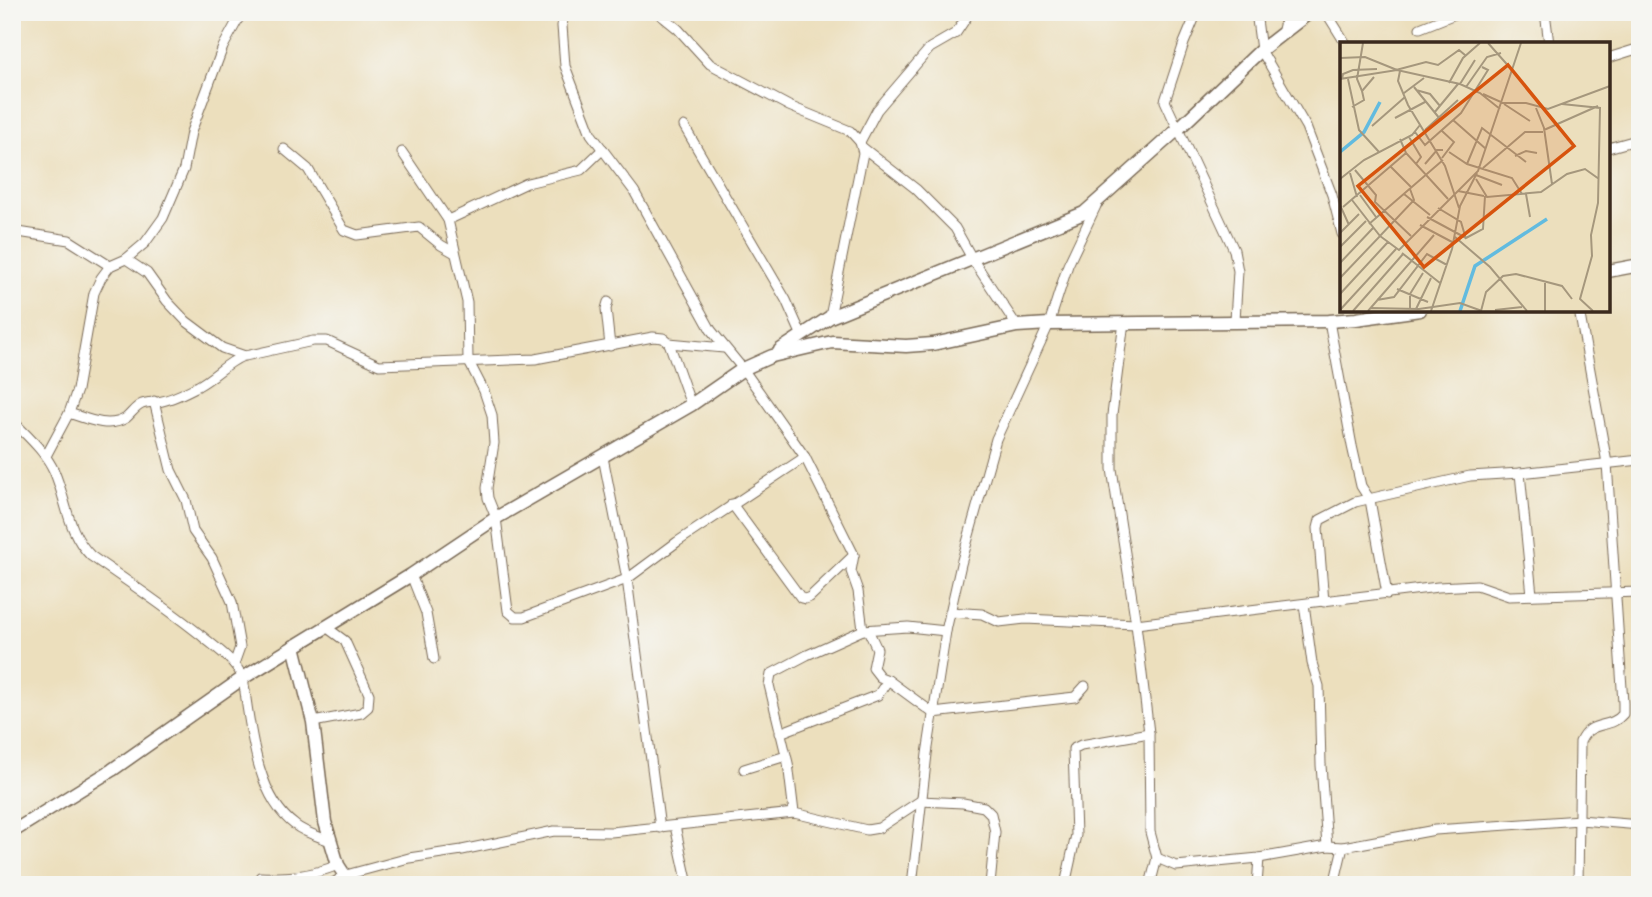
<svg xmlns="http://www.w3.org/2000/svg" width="1652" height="897" viewBox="0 0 1652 897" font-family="'Libre Caslon Text',serif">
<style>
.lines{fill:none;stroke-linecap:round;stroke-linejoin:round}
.street-casing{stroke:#796956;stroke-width:11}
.secondary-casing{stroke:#796956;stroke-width:15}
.street{stroke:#fff;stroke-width:9}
.secondary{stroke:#fff;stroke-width:12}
.inset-river{fill:none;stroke:#62bbdf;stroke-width:3.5}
.inset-road{fill:none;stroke:#a5977d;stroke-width:2}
.view{fill:#d7540e;fill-opacity:0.15;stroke:#d7540e;stroke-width:3.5}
.inset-edge{fill:none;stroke:#3b2a1e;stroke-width:3.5}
</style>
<rect width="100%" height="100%" fill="#f6f6f2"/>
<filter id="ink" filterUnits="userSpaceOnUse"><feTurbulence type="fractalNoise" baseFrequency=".0143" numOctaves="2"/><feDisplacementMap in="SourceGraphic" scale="14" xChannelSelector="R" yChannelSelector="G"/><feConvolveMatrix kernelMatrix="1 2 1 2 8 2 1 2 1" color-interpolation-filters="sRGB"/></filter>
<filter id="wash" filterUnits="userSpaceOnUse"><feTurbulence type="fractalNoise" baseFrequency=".00686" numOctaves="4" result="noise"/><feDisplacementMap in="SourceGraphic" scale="28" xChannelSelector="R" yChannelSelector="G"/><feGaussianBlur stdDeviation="1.57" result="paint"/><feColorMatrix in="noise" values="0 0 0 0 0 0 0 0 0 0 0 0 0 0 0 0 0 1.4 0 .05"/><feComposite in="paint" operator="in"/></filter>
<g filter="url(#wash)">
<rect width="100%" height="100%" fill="#ecdfbd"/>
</g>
<g filter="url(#ink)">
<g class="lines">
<!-- street casing -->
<g class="street-casing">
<g id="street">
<path d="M 564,12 L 562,26 L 565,66 L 591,134 L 634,191 L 711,330 L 743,369 L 805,457 L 854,555 L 851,571 L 858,591 L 863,630"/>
<path d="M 657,12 L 678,29 L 710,64 L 789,106 L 850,131 L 860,142 L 863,153 L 830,317"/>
<path d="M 1197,12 L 1184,43 L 1165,101 L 1234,250 L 1238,271 L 1235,320"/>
<path d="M 1256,12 L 1261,50 L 1306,127 L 1332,195 L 1342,234"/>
<path d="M 1326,12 L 1346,44"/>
<path d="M 1545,12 L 1549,44"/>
<path d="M 1420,28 L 1460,12"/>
<path d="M 1282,34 L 1287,12"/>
<path d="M 1608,58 L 1640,48"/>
<path d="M 684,126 L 786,300 L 802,336"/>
<path d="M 860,142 L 877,110 L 930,48 L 956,33 L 970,12"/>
<path d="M 862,147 L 916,189 L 955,228 L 973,260 L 1017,326"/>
<path d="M 1608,148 L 1640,139"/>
<path d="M 284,149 L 308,169 L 344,230 L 357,235 L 419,227 L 441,245 L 455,253"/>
<path d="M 402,152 L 448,220 L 467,302 L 468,360 L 484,391 L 492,415 L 494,443 L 487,488 L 488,498 L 496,518 L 508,611 L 515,617 L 524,617 L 627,579 L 677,542 L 805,457"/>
<path d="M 448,220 L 527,183 L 581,170 L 603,149"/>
<path d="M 12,231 L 69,240 L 110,266"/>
<path d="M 126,259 L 147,273 L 167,301 L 186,321 L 222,348 L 245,356 L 313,341 L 327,341 L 379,365 L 535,359 L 653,337 L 663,338 L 669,343 L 724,348"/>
<path d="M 608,302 L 606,309 L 610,346"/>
<path d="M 1329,321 L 1352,446 L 1361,486 L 1370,500 L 1387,594"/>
<path d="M 1124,322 L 1112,415 L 1112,469 L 1136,624 L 1149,733 L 1150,832 L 1157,858 L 1150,885"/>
<path d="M 669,343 L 691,405"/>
<path d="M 154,401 L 171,470 L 186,500 L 193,531 L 212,558 L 232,602 L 240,647 L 234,664"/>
<path d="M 69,413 C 87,419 109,429 126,418 C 132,413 135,407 142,404 C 148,402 153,402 158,402 C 172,400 186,392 198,386 C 215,377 226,363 243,356"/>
<path d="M 12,420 C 27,436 45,451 54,471 C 67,501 67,532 91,556 C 129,582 166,607 202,636 C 216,648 235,660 243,678 C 250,723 255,796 295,825 C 305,833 318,836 330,841"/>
<path d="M 46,456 L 69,413 L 77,390 L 94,293 L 101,278 L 110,266 L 126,259 L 145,243 L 163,218 L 184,169 L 191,132 L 223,47 L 242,12"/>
<path d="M 603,457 L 627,579 L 660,828"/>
<path d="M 1520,473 L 1532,595"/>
<path d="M 732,504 L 801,598 L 805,599 L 810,597 L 854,555"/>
<path d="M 411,575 L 426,613 L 434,659"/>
<path d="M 1324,602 L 1318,528 L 1320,520 L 1355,502 L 1470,476 L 1520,473 L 1640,460"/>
<path d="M 1304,604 L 1312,663 L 1319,686 L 1321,765 L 1327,846"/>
<path d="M 950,612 L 982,614 L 999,622 L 1025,619 L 1136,624 L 1438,587 L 1477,585 L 1509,596 L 1640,592"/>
<path d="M 888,680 L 933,713 L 1075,697 L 1085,686"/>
<path d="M 313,722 L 361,713 L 368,707 L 369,694 L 345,641 L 326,627"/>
<path d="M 780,733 L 878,695 L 888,680 L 880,677 L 873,668 L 877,649 L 868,630"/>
<path d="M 744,769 L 786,756"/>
<path d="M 794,813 L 788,763 L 769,685 L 771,674 L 807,655 L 863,630 L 908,627 L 946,631"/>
<path d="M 675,826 L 688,885"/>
<path d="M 1157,858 L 1176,866 L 1259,858 L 1327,846 L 1343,847 L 1435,830 L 1580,820 L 1640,825"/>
<path d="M 260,877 C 289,878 311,876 338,865"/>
<path d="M 330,885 L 346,875 L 409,858 L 462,850 L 554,831 L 611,832 L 794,813 L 867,830 L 879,828 L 920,801 L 963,803 L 984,807 L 991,814 L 995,832 L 990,885"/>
<path d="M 912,885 L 927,754 L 946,631 L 961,564 L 996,439 L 1049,324 L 1068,265 L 1096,206"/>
<path d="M 1065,885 L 1076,835 L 1073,749 L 1081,745 L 1149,733"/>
<path d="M 1257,885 L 1259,858"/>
<path d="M 1334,885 L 1343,847"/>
<path d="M 1578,885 L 1580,742 C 1590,719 1610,730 1623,714 L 1623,703 L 1607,463 L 1579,310"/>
</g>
</g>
<!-- secondary casing -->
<g class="secondary-casing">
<g id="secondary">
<path d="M 1608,271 L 1640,265"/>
<path d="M 780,350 L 830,317 L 1084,213 L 1177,130 L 1261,50 L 1310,12"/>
<path d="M 294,646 L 313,722 L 325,822 L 338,865 L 351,885"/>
<path d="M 12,832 L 112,770 L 243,678 L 411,575 L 496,518 L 691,405 L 743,369 L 772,356 L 832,342 L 906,346 L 933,344 L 1017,326 L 1049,324 L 1329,321 L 1356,319 L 1420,310"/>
</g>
</g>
<!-- street -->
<use href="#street" class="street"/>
<!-- secondary -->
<use href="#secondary" class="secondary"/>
</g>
</g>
<!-- overview -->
<g transform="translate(1340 42)">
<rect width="270" height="270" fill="#ecdfbd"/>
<path class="inset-river" d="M 0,110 L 24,90 L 40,60M 120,269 L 135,224 L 207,177"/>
<path class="inset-road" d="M 148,1 L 172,28M 0,16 L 25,15 L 57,28M 56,28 L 86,20 L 98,23 L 119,8 L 125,13M 60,29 L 58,39 L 68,63 L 105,124 L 119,166M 0,37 L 57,28 L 120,42 L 140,51 L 160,67M 2,37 L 3,32 L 13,28 L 37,27M 8,37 L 19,88 L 39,110M 109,41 L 123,16 L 140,1M 120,42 L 135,18M 74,45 L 100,77M 126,45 L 147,15 L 161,11M 76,48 L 90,52 L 100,64M 22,49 L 17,37 L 23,1M 64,51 L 84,36M 143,52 L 163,61 L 186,61 L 208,67 L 270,44M 164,62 L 190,79M 222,62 L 260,66 L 258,161 L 251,193 L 252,214 L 240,257 L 253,269M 12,65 L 24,58 L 22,49 L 34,35M 196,66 L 204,86 L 212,142M 94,71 L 118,42M 55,76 L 85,60M 113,78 L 146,107M 32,84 L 65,55M 85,88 L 118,58M 204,88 L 258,64M 75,90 L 85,103 L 121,71 L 148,28 L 142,25M 69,95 L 81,115 L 76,122M 60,97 L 66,111 L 108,157M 109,110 L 127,122 L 172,136 L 182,152M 175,114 L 186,109 L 197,111M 102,116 L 114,100 L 102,89M 85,122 L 97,108 L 103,108M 127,122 L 142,86 L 186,120M 51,125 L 71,145M 143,126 L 185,90 L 203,90M 15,128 L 36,153 L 35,160 L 71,194M 10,131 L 17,155M 136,133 L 162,143M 0,137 L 24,118 L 72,93 L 80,83M 136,137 L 147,155 L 201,150 L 227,132 L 245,127 L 259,137M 118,149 L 144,154M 64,152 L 90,173M 186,152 L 190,175M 20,153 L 36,175M 12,158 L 40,194 L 74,158 L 70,147M 0,163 L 9,183M 3,165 L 66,111M 98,166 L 121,180 L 126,197M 87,175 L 126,196 L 143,187 L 145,154M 29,182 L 103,118M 80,183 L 114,201M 0,191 L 19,172M 115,195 L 150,225 L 187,269M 0,205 L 26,179M 62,211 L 100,241M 0,221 L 33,186M 0,236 L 40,194 L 59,208 L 138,129 L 181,1M 205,241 L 205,269M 57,247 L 88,260M 0,252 L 48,200M 37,258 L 54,255 L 87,212 L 107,223M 30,266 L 79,267 L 120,261 L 142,269M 76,267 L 91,236M 0,268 L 56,207M 70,268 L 70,252 L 83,231M 155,268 L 182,265M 13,269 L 63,212M 28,269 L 94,193M 91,269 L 112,207 L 120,164 L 137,131M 141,269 L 146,250 L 163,234 L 176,232 L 222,244 L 232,257"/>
<path class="view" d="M 168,23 L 234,104 L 84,225 L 18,144 Z"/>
<rect width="270" height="270" class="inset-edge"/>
</g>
<!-- margin -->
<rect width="1652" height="897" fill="none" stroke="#f6f6f2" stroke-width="42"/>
</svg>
